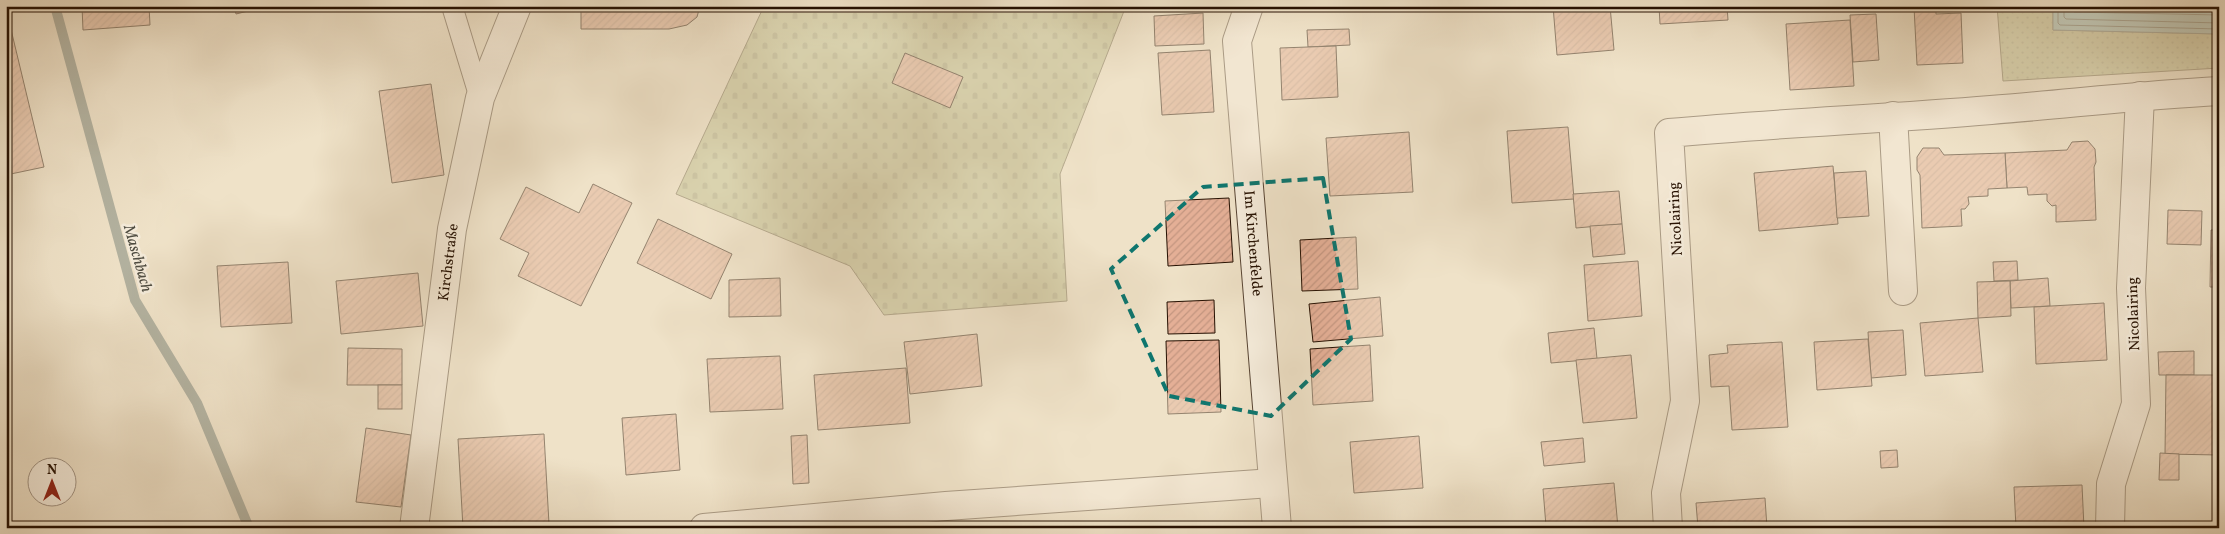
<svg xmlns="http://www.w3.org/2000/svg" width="2225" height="534" viewBox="0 0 2225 534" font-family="Vollkorn,serif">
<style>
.grass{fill:url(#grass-dots);stroke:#74694a}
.cemetery{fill:url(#cemetery-stones);stroke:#74694a}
.water{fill:#9abdb8;stroke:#6c786f}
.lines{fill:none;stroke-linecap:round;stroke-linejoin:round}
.shore{stroke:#60675d;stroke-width:1}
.stream{stroke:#6c786f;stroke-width:10}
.building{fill:url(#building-hatch);stroke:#261102}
.lane-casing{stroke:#584534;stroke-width:22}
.street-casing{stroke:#584534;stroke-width:30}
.lane{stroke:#f5ecdb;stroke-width:20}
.street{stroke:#f5ecdb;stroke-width:28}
.marked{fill:none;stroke:#0f766e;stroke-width:4;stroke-dasharray:10 6;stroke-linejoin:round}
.labels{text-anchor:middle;stroke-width:5;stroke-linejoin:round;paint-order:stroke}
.street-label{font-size:15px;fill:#261102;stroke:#f5ecdb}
.water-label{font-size:16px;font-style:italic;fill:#4f4d42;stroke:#f5ecdb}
</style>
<defs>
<pattern id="grass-dots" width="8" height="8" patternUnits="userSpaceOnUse" patternTransform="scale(1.25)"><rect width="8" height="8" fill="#c1c191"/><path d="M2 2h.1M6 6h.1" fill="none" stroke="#a6a57b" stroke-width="1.8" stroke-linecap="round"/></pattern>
<pattern id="cemetery-stones" width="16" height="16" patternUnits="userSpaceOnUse" patternTransform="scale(1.25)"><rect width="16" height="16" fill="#c1c191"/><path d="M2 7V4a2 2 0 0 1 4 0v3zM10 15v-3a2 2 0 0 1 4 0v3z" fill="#a6a57b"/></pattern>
<pattern id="building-hatch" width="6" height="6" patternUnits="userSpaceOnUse" patternTransform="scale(1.25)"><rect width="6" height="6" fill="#e4af96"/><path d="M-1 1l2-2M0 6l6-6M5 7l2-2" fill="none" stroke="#c39680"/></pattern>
</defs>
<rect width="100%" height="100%" fill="#efe2c8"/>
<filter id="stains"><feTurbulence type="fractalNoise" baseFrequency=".004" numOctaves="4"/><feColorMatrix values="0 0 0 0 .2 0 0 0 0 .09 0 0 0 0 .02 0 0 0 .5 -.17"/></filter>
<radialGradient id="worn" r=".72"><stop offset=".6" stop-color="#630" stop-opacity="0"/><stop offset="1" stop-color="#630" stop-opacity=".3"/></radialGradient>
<!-- grass -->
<path class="grass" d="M 1997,6 L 2053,6 L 2053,30 L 2219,34 L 2219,68 L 2003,81 Z"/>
<!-- cemetery -->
<path class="cemetery" d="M 764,6 L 1126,6 L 1060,174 L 1067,301 L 884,315 L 850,266 L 676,194 Z"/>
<!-- water -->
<path class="water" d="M 2053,6 L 2219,6 L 2219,34 L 2053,30 Z"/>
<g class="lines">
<!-- shore -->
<g class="shore">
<path d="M 2058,6 L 2058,23 L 2060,25 L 2219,29"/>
<path d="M 2064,6 L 2064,17 L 2066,19 L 2219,23"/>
<path d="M 2071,6 L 2074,12 L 2219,15"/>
</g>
<!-- stream -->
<path class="stream" d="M 55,6 L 135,300 L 197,403 L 249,528"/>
</g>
<!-- building -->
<g class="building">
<path d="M 82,6 L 149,6 L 150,25 L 83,30 Z"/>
<path d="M 234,6 L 268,6 L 236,14 Z"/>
<path d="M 342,6 L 360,6 L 343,11 Z"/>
<path d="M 581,6 L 700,6 L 697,17 L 687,25 L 669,29 L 581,29 Z"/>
<path d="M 1553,6 L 1610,6 L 1614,50 L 1557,55 Z"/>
<path d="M 1659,6 L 1727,6 L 1728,20 L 1660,24 Z"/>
<path d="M 1936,6 L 1936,14 L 1961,13 L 1963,63 L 1917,65 L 1914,7 Z"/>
<path d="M 1203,13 L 1204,44 L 1155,46 L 1154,16 Z"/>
<path d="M 1876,14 L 1879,60 L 1853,62 L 1850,15 Z"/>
<path d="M 6,17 L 8,17 L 44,167 L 6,175 Z"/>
<path d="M 1850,20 L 1854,86 L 1790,90 L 1786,24 Z"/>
<path d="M 1349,29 L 1350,45 L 1308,47 L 1307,30 Z"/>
<path d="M 1336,46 L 1338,97 L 1282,100 L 1280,48 Z"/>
<path d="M 1210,50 L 1214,112 L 1162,115 L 1158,53 Z"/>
<path d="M 905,53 L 963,77 L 950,108 L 892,83 Z"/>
<path d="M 431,84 L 444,175 L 392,183 L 379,91 Z"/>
<path d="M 1568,127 L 1574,199 L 1512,203 L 1507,131 Z"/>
<path d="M 1409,132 L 1413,192 L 1330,196 L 1326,138 Z"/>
<path d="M 2088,141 L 2095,149 L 2096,162 L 2094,167 L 2096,220 L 2056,222 L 2056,205 L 2052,206 L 2047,201 L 2047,194 L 2028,195 L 2027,187 L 2007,188 L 2005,153 L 2067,150 L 2072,142 Z"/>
<path d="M 1923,148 L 1939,148 L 1944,155 L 2005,153 L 2007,188 L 1988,189 L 1988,196 L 1968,197 L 1969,204 L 1965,209 L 1961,209 L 1962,226 L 1922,228 L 1920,175 L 1917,170 L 1917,157 Z"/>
<path d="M 1833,166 L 1838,224 L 1759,231 L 1754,173 Z"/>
<path d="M 1866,171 L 1869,216 L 1837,218 L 1834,173 Z"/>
<path d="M 593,184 L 632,203 L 581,306 L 518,276 L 529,253 L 500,239 L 526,187 L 579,213 Z"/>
<path d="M 1619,191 L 1622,224 L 1576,228 L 1573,194 Z"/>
<path d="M 1229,198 L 1233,262 L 1168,266 L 1165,201 Z"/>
<path d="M 2168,210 L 2202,211 L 2201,245 L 2167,244 Z"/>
<path d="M 658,219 L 732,254 L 711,299 L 637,263 Z"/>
<path d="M 1622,224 L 1625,254 L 1593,257 L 1590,226 Z"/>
<path d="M 2211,230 L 2219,230 L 2219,287 L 2210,287 Z"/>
<path d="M 1356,237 L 1358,289 L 1302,291 L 1300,240 Z"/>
<path d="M 1638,261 L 1642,316 L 1588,321 L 1584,265 Z"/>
<path d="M 2017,261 L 2018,280 L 1994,281 L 1993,262 Z"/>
<path d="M 288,262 L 292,323 L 221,327 L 217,266 Z"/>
<path d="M 418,273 L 423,326 L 341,334 L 336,281 Z"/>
<path d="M 780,278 L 781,316 L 729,317 L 729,280 Z"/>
<path d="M 2048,278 L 2050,306 L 2011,308 L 2010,281 Z"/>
<path d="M 2010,281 L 2011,316 L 1978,318 L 1977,282 Z"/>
<path d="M 1380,297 L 1383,336 L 1313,342 L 1309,304 Z"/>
<path d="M 1214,300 L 1215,333 L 1168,334 L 1167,302 Z"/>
<path d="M 2104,303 L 2107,360 L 2036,364 L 2034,307 Z"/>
<path d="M 1978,318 L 1983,372 L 1925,376 L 1920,323 Z"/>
<path d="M 1594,328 L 1597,359 L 1551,363 L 1548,333 Z"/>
<path d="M 1903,330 L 1906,375 L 1871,378 L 1868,332 Z"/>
<path d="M 977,334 L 982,386 L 910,394 L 904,342 Z"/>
<path d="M 1868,339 L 1872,386 L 1817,390 L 1814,342 Z"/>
<path d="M 1219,340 L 1221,412 L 1168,414 L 1166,341 Z"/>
<path d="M 1782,342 L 1788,427 L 1732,430 L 1729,386 L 1711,387 L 1709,355 L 1728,353 L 1727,345 Z"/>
<path d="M 1370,345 L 1373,401 L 1313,405 L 1310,349 Z"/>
<path d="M 348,348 L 402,349 L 402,385 L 347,385 Z"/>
<path d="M 2194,351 L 2194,375 L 2159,375 L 2158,352 Z"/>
<path d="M 1631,355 L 1637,418 L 1583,423 L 1576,360 Z"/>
<path d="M 780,356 L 783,409 L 710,412 L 707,359 Z"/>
<path d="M 906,368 L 910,423 L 818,430 L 814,375 Z"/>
<path d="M 2166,375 L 2219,375 L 2219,455 L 2165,454 Z"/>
<rect x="378" y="385" width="24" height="24"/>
<path d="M 676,414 L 680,470 L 626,475 L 622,418 Z"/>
<path d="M 366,428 L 411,435 L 401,507 L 356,502 Z"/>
<path d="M 544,434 L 549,524 L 463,528 L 458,439 Z"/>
<path d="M 807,435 L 809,483 L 793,484 L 791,436 Z"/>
<path d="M 1419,436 L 1423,488 L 1354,493 L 1350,442 Z"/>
<path d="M 1583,438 L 1585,462 L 1544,466 L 1541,442 Z"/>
<path d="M 1897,450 L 1898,467 L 1881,468 L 1880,451 Z"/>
<path d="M 2160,453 L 2179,454 L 2179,480 L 2159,480 Z"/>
<path d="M 1614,483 L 1618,528 L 1546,526 L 1543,489 Z"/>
<path d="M 2082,485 L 2084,528 L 2016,528 L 2014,487 Z"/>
<path d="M 1765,498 L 1767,528 L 1698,528 L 1696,503 Z"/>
</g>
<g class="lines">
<!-- lane casing -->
<g class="lane-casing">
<path id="lane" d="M 452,6 L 480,98"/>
</g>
<!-- street casing -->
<g class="street-casing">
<g id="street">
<path id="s1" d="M 1249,6 L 1237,41 L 1277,528"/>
<path d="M 1893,116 L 1903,291"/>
<path id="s2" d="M 414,528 L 452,229 L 480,98 L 517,6"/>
<path d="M 704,528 L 946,506 L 1273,483"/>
<path d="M 1668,528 L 1666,493 L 1685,401 L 1669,133 C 1777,123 1884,119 1991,110 C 2067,104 2143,95 2219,91"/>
<path d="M 2110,528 L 2111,484 L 2136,404 L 2131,288 L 2140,96"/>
</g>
</g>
<!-- lane -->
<use href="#lane" class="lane"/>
<!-- street -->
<use href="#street" class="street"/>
</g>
<!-- marked area -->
<path d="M0 0H2225V534H0ZM 1323,178 L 1351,339 L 1271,416 L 1169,396 L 1111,269 L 1203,187 Z" fill="#efe2c8" fill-opacity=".55" fill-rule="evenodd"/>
<path class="marked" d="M 1323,178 L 1351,339 L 1271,416 L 1169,396 L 1111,269 L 1203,187 Z"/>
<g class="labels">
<!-- street labels -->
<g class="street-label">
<text transform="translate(1675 219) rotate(-93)" y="5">Nicolairing</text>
<text dy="5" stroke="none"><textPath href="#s1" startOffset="240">Im Kirchenfelde</textPath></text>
<text dy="5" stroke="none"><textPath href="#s2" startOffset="268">Kirchstraße</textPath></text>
<text transform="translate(2133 314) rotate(-92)" y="5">Nicolairing</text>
</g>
<!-- water labels -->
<g class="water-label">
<text transform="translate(139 258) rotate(74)" y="6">Maschbach</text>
</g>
</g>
<!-- margin -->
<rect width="2225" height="534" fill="none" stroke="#efe2c8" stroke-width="25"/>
<rect x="8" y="8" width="2210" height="519" fill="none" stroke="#261102" stroke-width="2.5"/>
<rect x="12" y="12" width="2200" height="509" fill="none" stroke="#261102"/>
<!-- north arrow -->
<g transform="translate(52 482)"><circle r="24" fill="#f5ecdb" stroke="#a29484"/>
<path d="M0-4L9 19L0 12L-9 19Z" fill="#8f2418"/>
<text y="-8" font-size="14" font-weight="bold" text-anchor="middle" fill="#261102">N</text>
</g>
<rect width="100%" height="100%" filter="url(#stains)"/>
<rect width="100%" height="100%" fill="url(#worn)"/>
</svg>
